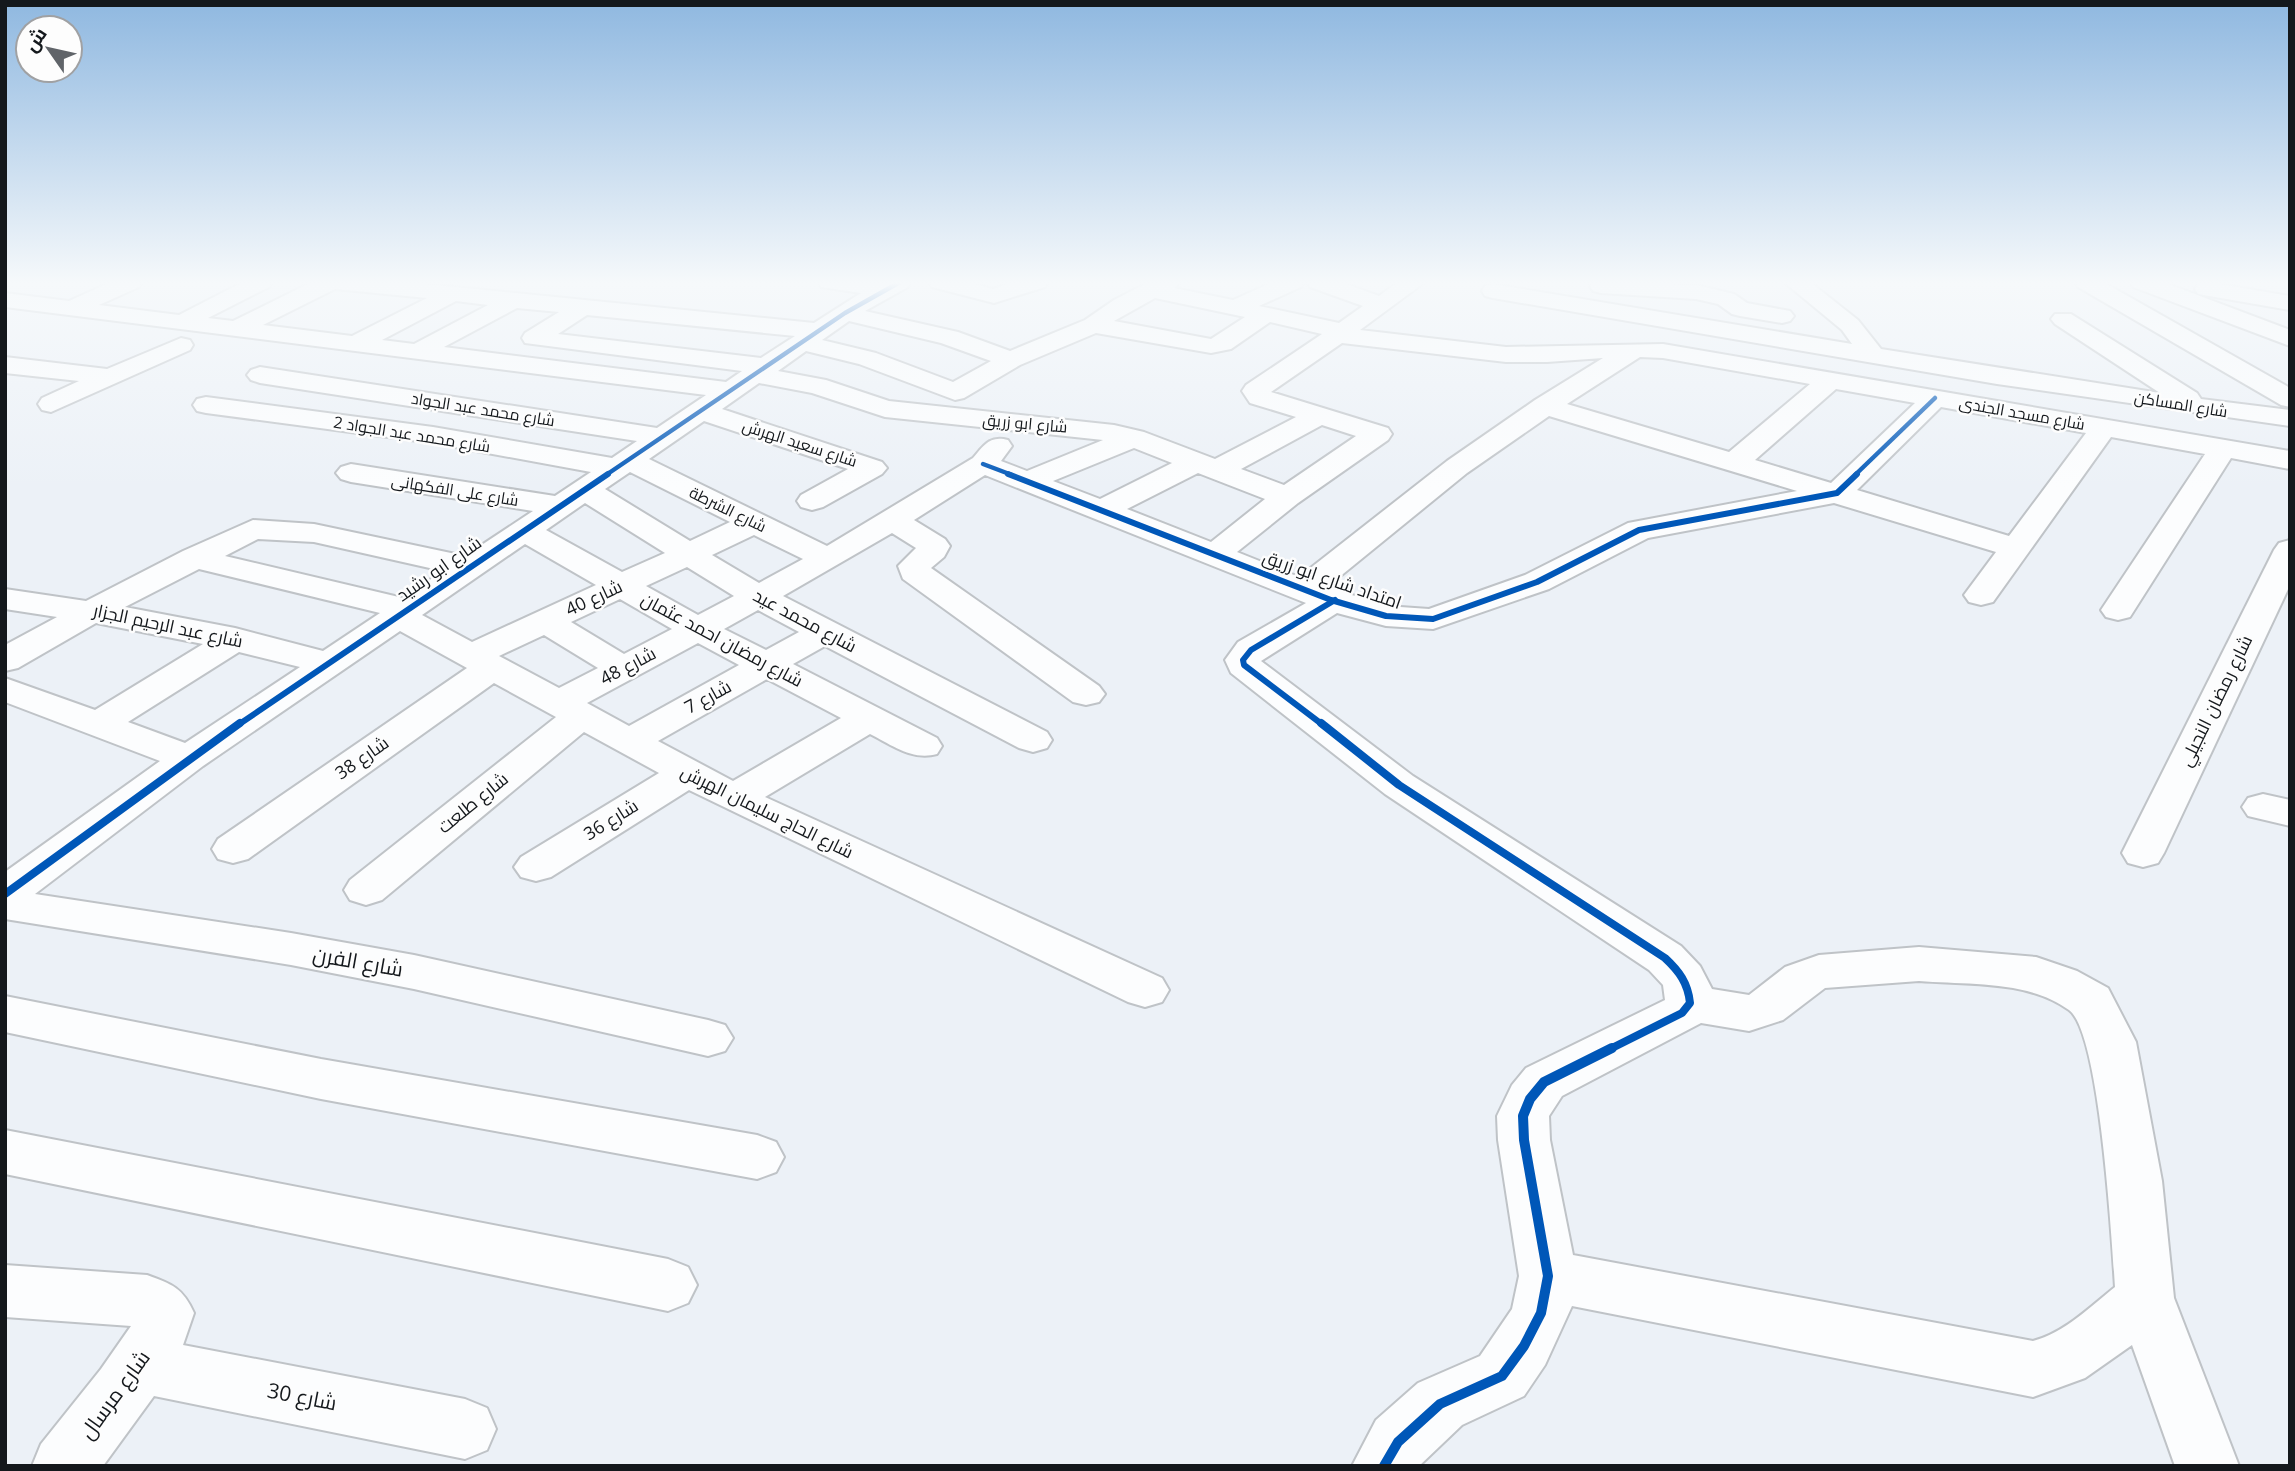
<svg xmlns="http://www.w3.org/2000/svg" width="2295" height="1471" viewBox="0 0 2295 1471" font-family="'Open Sans',Cairo,sans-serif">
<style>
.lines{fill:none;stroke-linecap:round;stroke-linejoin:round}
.minor-casing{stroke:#bfc3c7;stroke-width:4}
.minor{fill:#fcfdfe;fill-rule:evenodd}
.cycleway-far3-casing{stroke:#fdfdfd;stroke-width:7}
.cycleway-far2-casing{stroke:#fdfdfd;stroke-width:10}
.cycleway-far1-casing{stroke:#fdfdfd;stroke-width:12}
.cycleway-casing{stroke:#fdfdfd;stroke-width:15}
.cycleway-far3{stroke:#0057b8;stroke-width:4.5}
.cycleway-far2{stroke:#0057b8;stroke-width:6}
.cycleway-far1{stroke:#0057b8;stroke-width:8}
.cycleway{stroke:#0057b8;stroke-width:10}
.labels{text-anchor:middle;stroke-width:5;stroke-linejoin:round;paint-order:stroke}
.far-street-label{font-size:16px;fill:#14181c;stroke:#fdfdfd}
.street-label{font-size:18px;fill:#14181c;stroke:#fdfdfd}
.near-street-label{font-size:21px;fill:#14181c;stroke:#fdfdfd}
</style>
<rect width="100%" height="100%" fill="#ecf1f7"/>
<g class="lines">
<!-- minor casing -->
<g class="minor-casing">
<g id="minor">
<path d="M 111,282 L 142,282 L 139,287 L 99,305 L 179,315 L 243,282 L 272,282 L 269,287 L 208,318 L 233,321 L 312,282 L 405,282 L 814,323 L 861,293 L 821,287 L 818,282 L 911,282 L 908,287 L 865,311 L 958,332 L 1010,351 L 1085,320 L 1114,300 L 1143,285 L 1150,282 L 1180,282 L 1174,288 L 1233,300 L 1273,282 L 1304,282 L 1301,287 L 1259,306 L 1339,323 L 1363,306 L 1310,287 L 1307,282 L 1341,282 L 1379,296 L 1398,282 L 1425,282 L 1360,330 L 1506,347 L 1663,344 L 2290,451 L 2290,469 L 2231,458 L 2130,617 L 2118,620 L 2106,617 L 2101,610 L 2205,454 L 2111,437 L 1993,602 L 1981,605 L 1969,602 L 1964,595 L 1996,552 L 1834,503 L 1648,538 L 1549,589 L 1433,629 L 1386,626 L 1337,613 L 1261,661 L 1413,776 L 1681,946 L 1700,966 L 1712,989 L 1749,995 L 1785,967 L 1819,955 L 1919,947 L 2036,957 L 2077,971 L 2108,988 L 2136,1042 L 2162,1181 L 2174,1298 L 2239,1466 L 2175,1466 L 2132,1345 L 2085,1378 L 2033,1397 L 1572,1306 L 1545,1365 L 1524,1396 L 1462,1425 L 1419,1466 L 1352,1466 L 1376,1420 L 1418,1383 L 1480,1356 L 1512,1309 L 1519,1276 L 1498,1140 L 1497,1116 L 1512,1085 L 1526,1068 L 1665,1000 L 1663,985 L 1649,970 L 1385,794 L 1231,673 L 1225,660 L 1238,642 L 1306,603 L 985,475 L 914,520 L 945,539 L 950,546 L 944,557 L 931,568 L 1099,686 L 1105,694 L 1099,702 L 1086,705 L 1073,702 L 903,579 L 898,566 L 916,548 L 892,533 L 783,596 L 1047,732 L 1052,740 L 1047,748 L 1033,752 L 1019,748 L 825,646 L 793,664 L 937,738 L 942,746 L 937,754 C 912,761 892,745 870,734 L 765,797 L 1162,978 L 1169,990 L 1162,1002 L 1145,1007 L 1128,1002 L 689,790 L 551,877 L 536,881 L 521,877 L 514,867 L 521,857 L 659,773 L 584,732 L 382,900 L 366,905 L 350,900 L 344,890 L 350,880 L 556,717 L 494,683 L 248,859 L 233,863 L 218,859 L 212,849 L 218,839 L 467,668 L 400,631 L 203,766 L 35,894 L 291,933 L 414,955 L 708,1020 L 725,1025 L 733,1038 L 725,1051 L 708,1056 L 414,989 L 291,965 L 5,919 L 5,872 L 160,761 L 5,702 L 5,678 L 95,710 L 203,644 L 96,623 L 18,668 L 5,671 L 5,645 L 57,617 L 5,609 L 5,589 L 86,601 L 183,551 L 253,520 L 314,524 L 465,556 L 533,511 L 351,482 L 341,479 L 336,473 L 341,467 L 351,464 L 555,496 L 591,472 L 433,443 L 206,413 L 197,411 L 193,405 L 197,399 L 206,397 L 433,427 L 612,458 L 637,441 L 260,383 L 251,380 L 247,375 L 251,370 L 260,367 L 657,428 L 706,395 L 5,307 L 5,293 L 69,301 ZM 335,289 L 427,298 L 352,336 L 263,325 ZM 1155,298 L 1245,317 L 1211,339 L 1114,321 ZM 456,301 L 488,305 L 414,344 L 382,340 ZM 517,308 L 559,312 L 525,333 L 522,338 L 525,343 L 742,371 L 726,382 L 444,347 ZM 587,315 L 795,336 L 761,358 L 558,334 ZM 849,321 L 941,343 L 991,361 L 953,382 L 876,353 L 822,340 ZM 1270,322 L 1322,334 L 1246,385 L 1242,391 L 1250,403 L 1296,417 L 1215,459 L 1144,432 L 1114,425 L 889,401 L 826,380 L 778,371 L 806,351 L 859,364 L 955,400 L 964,398 L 1020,365 L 1096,333 L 1211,353 L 1231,349 ZM 1342,343 L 1506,362 L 1547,362 L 1603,358 L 1535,400 L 1447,461 L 1299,577 L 1237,552 L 1298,503 L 1388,440 L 1392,434 L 1388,428 L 1271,392 ZM 1640,357 L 1663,358 L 1810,384 L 1729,452 L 1567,404 ZM 759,383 L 812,393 L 885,417 L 1103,440 L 1027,471 L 1001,461 L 1012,446 L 1008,440 C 990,435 984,445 973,458 L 827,546 L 649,459 L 704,421 L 848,469 L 801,495 L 797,501 L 801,507 L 812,510 L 823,507 L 882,474 L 887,468 L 882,462 L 722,409 ZM 1836,389 L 1915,403 L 1831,483 L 1755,460 ZM 1941,407 L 2086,433 L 2009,536 L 1857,490 ZM 1549,416 L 1797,491 L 1628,523 L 1525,575 L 1429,609 L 1386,606 L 1327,587 L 1467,473 ZM 1322,425 L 1356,436 L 1284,485 L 1241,469 ZM 1134,448 L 1172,463 L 1100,499 L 1053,481 ZM 630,472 L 730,522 L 690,541 L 605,489 ZM 1198,473 L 1265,499 L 1211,542 L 1127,509 ZM 585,503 L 665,553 L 622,572 L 546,530 ZM 754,535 L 803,559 L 759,583 L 712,555 ZM 258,539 L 314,542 L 443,571 L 403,598 L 225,556 ZM 525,544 L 596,585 L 472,642 L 422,615 ZM 687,567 L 734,596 L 698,615 L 646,586 ZM 199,569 L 380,613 L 323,651 L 235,628 L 125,607 ZM 620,599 L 672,629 L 624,654 L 571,622 ZM 758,610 L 799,632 L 766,650 L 724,629 ZM 544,635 L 598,668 L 559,688 L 499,656 ZM 698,643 L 739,665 L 629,726 L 587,703 ZM 239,652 L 300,667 L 185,743 L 128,722 ZM 767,679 L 841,718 L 733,781 L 658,741 ZM 1919,981 C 1968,985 2028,980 2069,1010 C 2100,1032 2112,1242 2115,1287 C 2090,1307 2064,1333 2033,1341 L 1573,1255 L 1550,1140 L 1549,1116 L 1562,1096 L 1701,1023 L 1749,1031 L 1783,1020 L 1825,988 Z"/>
<path d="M 929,282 L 968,282 L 993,289 L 1013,282 L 1048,282 L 1045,287 L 994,303 L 932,287 Z"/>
<path d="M 1592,282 L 1696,285 L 1734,294 L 1747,303 L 1790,311 L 1794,316 L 1790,321 L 1782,323 L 1740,316 L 1732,314 L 1718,304 L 1696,299 L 1601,293 L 1593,291 L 1590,286 Z"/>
<path d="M 1784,282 L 1810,282 L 1858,320 L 1881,349 L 2160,393 L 2055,324 L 2051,319 L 2055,314 L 2071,314 L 2197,393 L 2201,399 L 2290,410 L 2290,426 L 1997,384 L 1493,298 L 1485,296 L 1482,291 L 1485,286 L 1493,284 L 1852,344 L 1842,330 Z"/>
<path d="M 2075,282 L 2103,282 L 2290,388 L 2290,407 L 2281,405 L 2078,287 Z"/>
<path d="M 2130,282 L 2163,282 L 2290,330 L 2290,346 L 2133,287 Z"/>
<path d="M 2208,282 L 2290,296 L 2290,310 L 2198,294 L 2195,289 L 2198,284 Z"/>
<path d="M 181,338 L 190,340 L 193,345 L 190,350 L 51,412 L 42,410 L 38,404 L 42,398 L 79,381 L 5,373 L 5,357 L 107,369 Z"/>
<path d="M 2290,540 L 2290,585 L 2164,853 L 2158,863 L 2143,867 L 2128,863 L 2122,853 L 2274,550 L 2279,543 Z"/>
<path d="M 2263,794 L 2290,800 L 2290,826 L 2248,816 L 2242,807 L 2248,798 Z"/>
<path d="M 5,996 L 321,1059 L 757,1135 L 776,1142 L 784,1157 L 776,1172 L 757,1179 L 321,1099 L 5,1032 Z"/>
<path d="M 5,1130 L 668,1259 L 688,1267 L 697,1285 L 688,1303 L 668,1311 L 5,1174 Z"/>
<path d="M 5,1265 L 147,1275 C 172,1284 183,1288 194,1313 L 183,1345 L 465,1399 L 487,1408 L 496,1429 L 487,1450 L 465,1459 L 154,1396 L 103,1466 L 32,1466 L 41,1444 L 101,1369 L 131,1326 L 5,1317 Z"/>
</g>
</g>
<!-- minor -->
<use href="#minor" class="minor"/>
<!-- cycleway-far3 casing -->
<g class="cycleway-far3-casing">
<g id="cycleway-far3">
<path d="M 983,464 L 1012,475"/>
<path d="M 606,475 L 845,313 L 900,282"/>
<path d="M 1855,475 L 1935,398"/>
</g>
</g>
<!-- cycleway-far2 casing -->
<g class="cycleway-far2-casing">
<g id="cycleway-far2">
<path d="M 1008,474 L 1331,600 L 1386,616 L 1433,619 L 1537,582 L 1639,530 L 1837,493 L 1857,474"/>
<path d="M 238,725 L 608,474"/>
<path d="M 1323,725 L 1244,665 L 1243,660 L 1251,650 L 1335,600"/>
</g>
</g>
<!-- cycleway-far1 casing -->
<g class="cycleway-far1-casing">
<g id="cycleway-far1">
<path d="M 1321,723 L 1399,785 L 1665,958 C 1679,971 1688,983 1690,1003 L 1682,1013 L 1608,1050"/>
<path d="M 5,894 L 240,723"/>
</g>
</g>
<!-- cycleway casing -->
<g class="cycleway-casing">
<path id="cycleway" d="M 1384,1466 L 1398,1442 L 1440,1404 L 1502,1376 L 1524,1346 L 1541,1313 L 1548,1276 L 1524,1140 L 1523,1116 L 1530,1099 L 1544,1082 L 1612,1048"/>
</g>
<!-- cycleway-far3 -->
<use href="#cycleway-far3" class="cycleway-far3"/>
<!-- cycleway-far2 -->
<use href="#cycleway-far2" class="cycleway-far2"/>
<!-- cycleway-far1 -->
<use href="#cycleway-far1" class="cycleway-far1"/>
<!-- cycleway -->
<use href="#cycleway" class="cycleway"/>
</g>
<!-- sky -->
<linearGradient id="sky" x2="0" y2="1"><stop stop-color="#8fb8e0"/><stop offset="0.58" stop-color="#f6f9fb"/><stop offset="1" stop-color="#f6f9fb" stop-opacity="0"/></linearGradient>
<rect width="2295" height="488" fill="url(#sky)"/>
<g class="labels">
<!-- far-street labels -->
<g class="far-street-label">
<text transform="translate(2181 404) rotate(9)" y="6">شارع المساكن</text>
<text transform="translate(483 409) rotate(9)" y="6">شارع محمد عبد الجواد</text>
<text transform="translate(2022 413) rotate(10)" y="6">شارع مسجد الجندى</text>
<text transform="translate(1025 423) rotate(5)" y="6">شارع ابو زريق</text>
<text transform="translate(412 434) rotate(9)" y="6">شارع محمد عبد الجواد 2</text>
<text transform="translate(800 443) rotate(18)" y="6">شارع سعيد الهرش</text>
<text transform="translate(455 490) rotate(9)" y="6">شارع على الفكهانى</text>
<text transform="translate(728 509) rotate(26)" y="6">شارع الشرطة</text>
</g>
<!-- street labels -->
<g class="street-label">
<text transform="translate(439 569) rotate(-35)" y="6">شارع ابو رشيد</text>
<text transform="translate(1332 580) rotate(19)" y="6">امتداد شارع ابو زريق</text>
<text transform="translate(594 598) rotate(-25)" y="6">شارع 40</text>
<text transform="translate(805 621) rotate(28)" y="6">شارع محمد عيد</text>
<text transform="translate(168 626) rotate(12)" y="6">شارع عبد الرحيم الجزار</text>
<text transform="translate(722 640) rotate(28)" y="6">شارع رمضان احمد عثمان</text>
<text transform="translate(628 666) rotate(-28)" y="6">شارع 48</text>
<text transform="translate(708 697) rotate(-29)" y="6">شارع 7</text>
<text transform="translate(2216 701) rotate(-64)" y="6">شارع رمضان النجيلي</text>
<text transform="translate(362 758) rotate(-35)" y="6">شارع 38</text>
<text transform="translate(473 803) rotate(-39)" y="6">شارع طلعت</text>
<text transform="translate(767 812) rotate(26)" y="6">شارع الحاج سليمان الهرش</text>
<text transform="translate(611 820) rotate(-32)" y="6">شارع 36</text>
</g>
<!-- near-street labels -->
<g class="near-street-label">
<text transform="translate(358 962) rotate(10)" y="7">شارع الفرن</text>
<text transform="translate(115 1395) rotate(-54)" y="7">شارع مرسال</text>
<text transform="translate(302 1397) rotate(11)" y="7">شارع 30</text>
</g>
</g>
<!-- border -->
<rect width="2295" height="1471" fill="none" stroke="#14181c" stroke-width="14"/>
<!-- north arrow -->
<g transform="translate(49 49) rotate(304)"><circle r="33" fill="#fdfdfd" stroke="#a0a1a3" stroke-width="2"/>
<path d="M0-5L12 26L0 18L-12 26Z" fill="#606469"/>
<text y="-10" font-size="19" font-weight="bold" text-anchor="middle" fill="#14181c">ش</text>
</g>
</svg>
